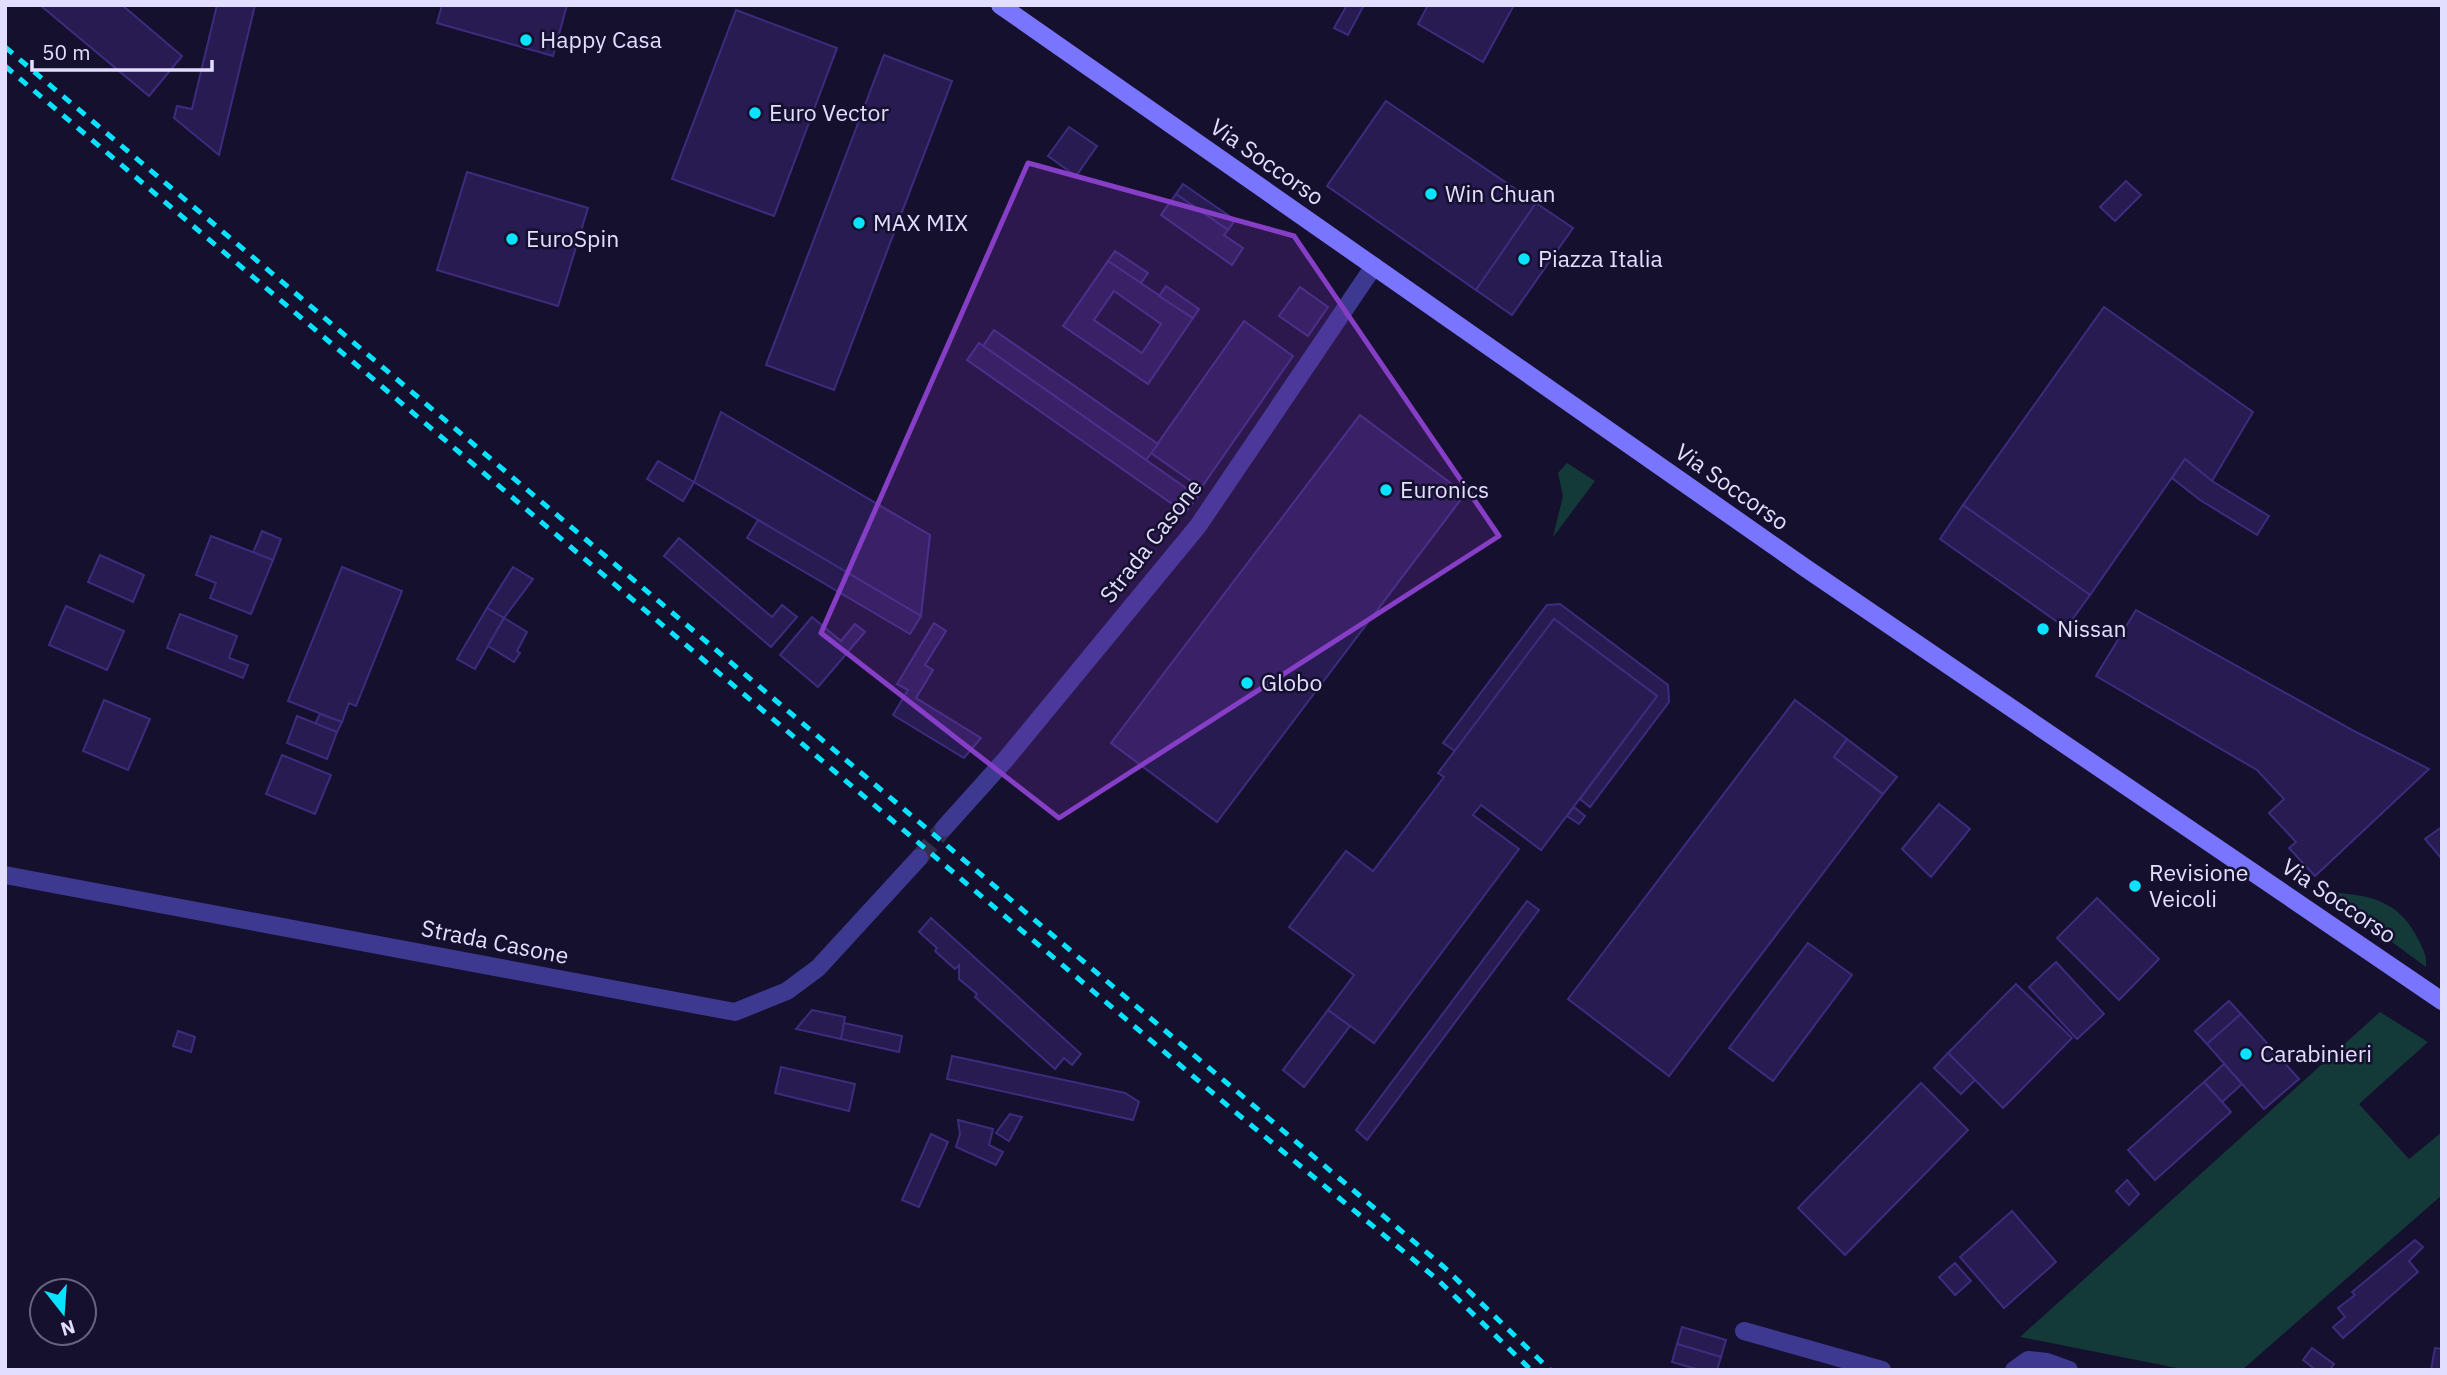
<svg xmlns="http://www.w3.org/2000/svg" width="2447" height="1375" viewBox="0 0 2447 1375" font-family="'IBM Plex Sans',sans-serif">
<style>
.green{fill:#133938}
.building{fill:#271b51;stroke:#3d2c7e;stroke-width:2;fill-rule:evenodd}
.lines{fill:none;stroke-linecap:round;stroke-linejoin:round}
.street-tunnel{stroke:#352f4e;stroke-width:18;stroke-dasharray:18 9;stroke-linecap:butt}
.street{stroke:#3d3890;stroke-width:18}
.secondary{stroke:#7a75ff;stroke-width:18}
.rail{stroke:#0ae3ff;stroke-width:5;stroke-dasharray:10 9;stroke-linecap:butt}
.marked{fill:#853ec5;fill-opacity:0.2;stroke:#853ec5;stroke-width:5;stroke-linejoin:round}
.poi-dot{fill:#0ae3ff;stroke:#16102f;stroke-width:2.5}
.labels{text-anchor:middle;stroke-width:5;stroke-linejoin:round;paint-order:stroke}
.poi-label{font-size:23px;fill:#e2deff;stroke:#16102f;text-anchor:start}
.street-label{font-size:23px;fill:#e2deff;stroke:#16102f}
</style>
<rect width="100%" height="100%" fill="#16102f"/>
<!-- green -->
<g class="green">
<path d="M 1567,463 L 1595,481 L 1553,537 L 1563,496 L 1558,473 Z"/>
<path d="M 2339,893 C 2377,896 2402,905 2419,941 C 2424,951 2427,956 2426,967 L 2331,897 Z"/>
<path d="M 2380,1012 L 2428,1042 L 2359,1104 L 2409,1159 L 2442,1132 L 2442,1195 L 2242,1370 L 2187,1370 L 2020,1337 Z"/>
</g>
<!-- building -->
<g class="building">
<path d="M 40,5 L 122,5 L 182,56 L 149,96 Z"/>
<path d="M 217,5 L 255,5 L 219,155 L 174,118 L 177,106 L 192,109 Z"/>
<path d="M 442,5 L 567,5 L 553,56 L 437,23 Z"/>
<path d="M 1347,5 L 1364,5 L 1348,35 L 1334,28 Z"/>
<path d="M 1428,5 L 1514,5 L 1483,62 L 1418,24 Z"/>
<path d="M 736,10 L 837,48 L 774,216 L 672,179 Z"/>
<path d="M 884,55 L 952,81 L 834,390 L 766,365 Z"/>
<path d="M 1386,101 L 1536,203 L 1476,290 L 1327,186 Z"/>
<path d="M 1069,127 L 1097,146 L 1076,176 L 1048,156 Z"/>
<path d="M 467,172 L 588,208 L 558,306 L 437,270 Z"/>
<path d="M 2126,181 L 2141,195 L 2115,221 L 2100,207 Z"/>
<path d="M 1183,184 L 1235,220 L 1228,230 L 1176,194 Z"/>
<path d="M 1176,194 L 1228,230 L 1224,235 L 1243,248 L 1232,265 L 1161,215 Z"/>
<path d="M 1536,203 L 1573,228 L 1512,315 L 1476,290 Z"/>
<path d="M 1115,251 L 1148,273 L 1141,283 L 1108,261 Z"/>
<path d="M 1108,261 L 1193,318 L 1148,384 L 1063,326 ZM 1114,291 L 1161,324 L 1142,353 L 1094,320 Z"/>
<path d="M 1166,286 L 1199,309 L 1193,318 L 1159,296 Z"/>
<path d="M 1300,287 L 1328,307 L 1308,336 L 1279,316 Z"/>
<path d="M 2104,307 L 2253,412 L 2212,481 L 2185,459 L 2090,595 L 1963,505 Z"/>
<path d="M 1244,321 L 1293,356 L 1201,488 L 1151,453 Z"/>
<path d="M 994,330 L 1158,444 L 1146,460 L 983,346 Z"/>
<path d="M 979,343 L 1196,495 L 1198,496 L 1185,513 L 967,360 Z"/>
<path d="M 721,412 L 930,535 L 921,616 L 694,482 Z"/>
<path d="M 1360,415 L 1465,494 L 1217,822 L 1111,743 Z"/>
<path d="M 2185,459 L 2212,481 L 2269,516 L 2257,535 L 2200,500 L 2172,478 Z"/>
<path d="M 658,461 L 694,482 L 683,501 L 647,479 Z"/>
<path d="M 1963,505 L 2090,595 L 2066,628 L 1940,539 Z"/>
<path d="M 758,520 L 921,616 L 910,634 L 747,538 Z"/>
<path d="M 262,531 L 281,539 L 273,560 L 253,553 Z"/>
<path d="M 211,536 L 273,560 L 251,614 L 210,598 L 216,583 L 196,575 Z"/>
<path d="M 679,538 L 772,617 L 782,605 L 797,617 L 771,647 L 664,556 Z"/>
<path d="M 100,555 L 144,575 L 133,602 L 88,582 Z"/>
<path d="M 342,567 L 402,591 L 356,706 L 349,703 L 342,722 L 288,701 Z"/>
<path d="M 513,567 L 533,579 L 504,618 L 487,608 Z"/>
<path d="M 1560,604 L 1668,685 L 1669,702 L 1590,807 L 1580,799 L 1657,696 L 1554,619 L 1455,751 L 1443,743 L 1547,605 Z"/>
<path d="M 66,606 L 124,631 L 107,670 L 49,645 Z"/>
<path d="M 487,608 L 504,618 L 475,669 L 457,659 Z"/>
<path d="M 2136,610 L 2356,732 L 2429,769 L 2315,876 L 2289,848 L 2296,842 L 2269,813 L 2284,799 L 2257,770 L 2096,676 Z"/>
<path d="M 180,614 L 237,636 L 229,658 L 248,665 L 243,678 L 167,648 Z"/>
<path d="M 812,617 L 841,641 L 855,624 L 865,632 L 818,687 L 780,655 Z"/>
<path d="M 504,618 L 527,632 L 517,651 L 520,653 L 514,662 L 488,646 Z"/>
<path d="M 1554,619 L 1657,696 L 1541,850 L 1481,805 L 1473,815 L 1519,849 L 1374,1043 L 1328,1010 L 1354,975 L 1289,927 L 1346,851 L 1373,871 L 1444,777 L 1438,773 Z"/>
<path d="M 934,623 L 946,631 L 925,665 L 933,670 L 916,698 L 981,738 L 964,758 L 893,715 L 908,690 L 897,684 Z"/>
<path d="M 104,700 L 150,719 L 128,770 L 83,751 Z"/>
<path d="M 1795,700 L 1847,739 L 1834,757 L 1883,794 L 1669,1076 L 1568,999 Z"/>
<path d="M 320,714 L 342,722 L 337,732 L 315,724 Z"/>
<path d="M 297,716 L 337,732 L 327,759 L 287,743 Z"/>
<path d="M 1847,739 L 1897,777 L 1883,794 L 1834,757 Z"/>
<path d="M 282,755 L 331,775 L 315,814 L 266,794 Z"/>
<path d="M 1939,804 L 1970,829 L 1931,877 L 1902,849 Z"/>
<path d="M 1574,807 L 1585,816 L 1579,824 L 1567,816 Z"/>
<path d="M 2442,827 L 2442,859 L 2425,839 Z"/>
<path d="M 2097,898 L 2159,959 L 2119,1000 L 2057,938 Z"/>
<path d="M 1527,901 L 1539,910 L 1367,1140 L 1356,1130 Z"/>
<path d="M 931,918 L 1081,1054 L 1072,1065 L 1064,1058 L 1055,1069 L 975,997 L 977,994 L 959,979 L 959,965 L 955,969 L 935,951 L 937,948 L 919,932 Z"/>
<path d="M 1808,943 L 1852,975 L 1773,1081 L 1729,1048 Z"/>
<path d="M 2056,962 L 2104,1014 L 2077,1039 L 2029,987 Z"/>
<path d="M 2016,984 L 2072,1038 L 2003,1108 L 1948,1053 Z"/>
<path d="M 2229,1001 L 2241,1014 L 2207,1044 L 2195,1031 Z"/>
<path d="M 812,1010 L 845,1017 L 841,1039 L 796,1029 Z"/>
<path d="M 1328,1010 L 1350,1026 L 1304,1087 L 1283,1070 Z"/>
<path d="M 2241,1014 L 2299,1079 L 2264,1109 L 2207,1044 Z"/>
<path d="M 844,1023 L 902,1036 L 899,1052 L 841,1039 Z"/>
<path d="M 178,1031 L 195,1037 L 191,1052 L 173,1046 Z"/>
<path d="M 1948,1053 L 1975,1080 L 1961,1094 L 1934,1068 Z"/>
<path d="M 952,1056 L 1125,1093 L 1139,1102 L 1133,1120 L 947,1079 Z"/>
<path d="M 2224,1064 L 2242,1084 L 2222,1102 L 2204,1082 Z"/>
<path d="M 781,1067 L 855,1084 L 849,1111 L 775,1093 Z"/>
<path d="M 2204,1082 L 2231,1112 L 2155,1180 L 2128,1150 Z"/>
<path d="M 1921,1083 L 1968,1130 L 1845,1255 L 1798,1208 Z"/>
<path d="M 1010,1114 L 1022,1117 L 1009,1141 L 996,1133 Z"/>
<path d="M 958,1120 L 993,1129 L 989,1145 L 1003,1152 L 996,1165 L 956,1147 L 960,1134 Z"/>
<path d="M 931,1134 L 948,1142 L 919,1207 L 902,1200 Z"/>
<path d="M 2127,1180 L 2139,1194 L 2129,1205 L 2116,1191 Z"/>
<path d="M 2012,1211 L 2056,1262 L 2004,1308 L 1960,1257 Z"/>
<path d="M 2415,1240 L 2423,1247 L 2409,1261 L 2418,1272 L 2343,1338 L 2333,1327 L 2345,1317 L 2338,1308 L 2355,1295 L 2352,1292 Z"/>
<path d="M 1955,1263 L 1971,1281 L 1955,1295 L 1939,1277 Z"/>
<path d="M 1682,1327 L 1726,1340 L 1721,1357 L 1677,1344 Z"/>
<path d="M 1677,1344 L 1721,1357 L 1717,1370 L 1700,1370 L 1672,1362 Z"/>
<path d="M 2312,1348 L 2334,1364 L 2330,1370 L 2316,1370 L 2303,1360 Z"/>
<path d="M 2435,1348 L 2442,1349 L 2442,1370 L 2431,1370 Z"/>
</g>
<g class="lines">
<!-- street-tunnel -->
<path class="street-tunnel" d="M 919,858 L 944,828"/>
<!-- street -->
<g class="street">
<path d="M 944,828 L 1006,759 L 1198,526 L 1374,266"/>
<path d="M 5,875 L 735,1012 L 787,991 L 818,968 L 919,858"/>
<path d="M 1744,1331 L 1882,1370"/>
<path d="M 2014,1370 L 2028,1360 L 2047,1362 L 2069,1370"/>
</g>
<!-- secondary -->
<path class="secondary" d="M 1000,5 L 1807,569 L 2442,1001"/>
<!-- rail -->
<g class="rail">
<path d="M 5,47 L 1445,1268 L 1550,1370"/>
<path d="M 5,66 L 1234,1111 L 1438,1280 L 1531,1370"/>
</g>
</g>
<!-- marked area -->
<path class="marked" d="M 1028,163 L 1294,236 L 1499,536 L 1059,818 L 821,633 Z"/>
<!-- markers -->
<g class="poi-dot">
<circle cx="526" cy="40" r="7"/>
<circle cx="755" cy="113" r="7"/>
<circle cx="1431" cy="194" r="7"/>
<circle cx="859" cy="223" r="7"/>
<circle cx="512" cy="239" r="7"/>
<circle cx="1524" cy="259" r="7"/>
<circle cx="1386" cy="490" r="7"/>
<circle cx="2043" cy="629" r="7"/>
<circle cx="1247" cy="683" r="7"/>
<circle cx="2135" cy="886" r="7"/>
<circle cx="2246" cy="1054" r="7"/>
</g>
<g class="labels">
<!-- poi labels -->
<g class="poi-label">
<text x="540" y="48">Happy Casa</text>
<text x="769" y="121">Euro Vector</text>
<text x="1445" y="202">Win Chuan</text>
<text x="873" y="231">MAX MIX</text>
<text x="526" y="247">EuroSpin</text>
<text x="1538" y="267">Piazza Italia</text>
<text x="1400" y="498">Euronics</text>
<text x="2057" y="637">Nissan</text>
<text x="1261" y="691">Globo</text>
<text x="2149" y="881">Revisione<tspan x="2149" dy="26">Veicoli</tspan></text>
<text x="2260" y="1062">Carabinieri</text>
</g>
<!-- street labels -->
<g class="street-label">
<text transform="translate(1267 162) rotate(35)" y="8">Via Soccorso</text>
<text transform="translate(1732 487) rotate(35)" y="8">Via Soccorso</text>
<text transform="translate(1151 541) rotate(-52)" y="8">Strada Casone</text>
<text transform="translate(2339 901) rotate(34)" y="8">Via Soccorso</text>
<text transform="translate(495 942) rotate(11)" y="8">Strada Casone</text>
</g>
</g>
<!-- border -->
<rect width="2447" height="1375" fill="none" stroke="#e2deff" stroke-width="14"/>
<!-- north arrow -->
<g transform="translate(63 1312) rotate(163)"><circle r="33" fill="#16102f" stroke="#686282" stroke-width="2"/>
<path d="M0-5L12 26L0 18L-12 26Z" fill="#0ae3ff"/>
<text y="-10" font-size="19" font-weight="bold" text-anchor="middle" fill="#e2deff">N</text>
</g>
<!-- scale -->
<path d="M32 60v10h180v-10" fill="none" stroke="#e2deff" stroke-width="3.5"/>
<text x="42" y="60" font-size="21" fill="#e2deff" stroke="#16102f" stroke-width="5" paint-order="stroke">50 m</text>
</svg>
